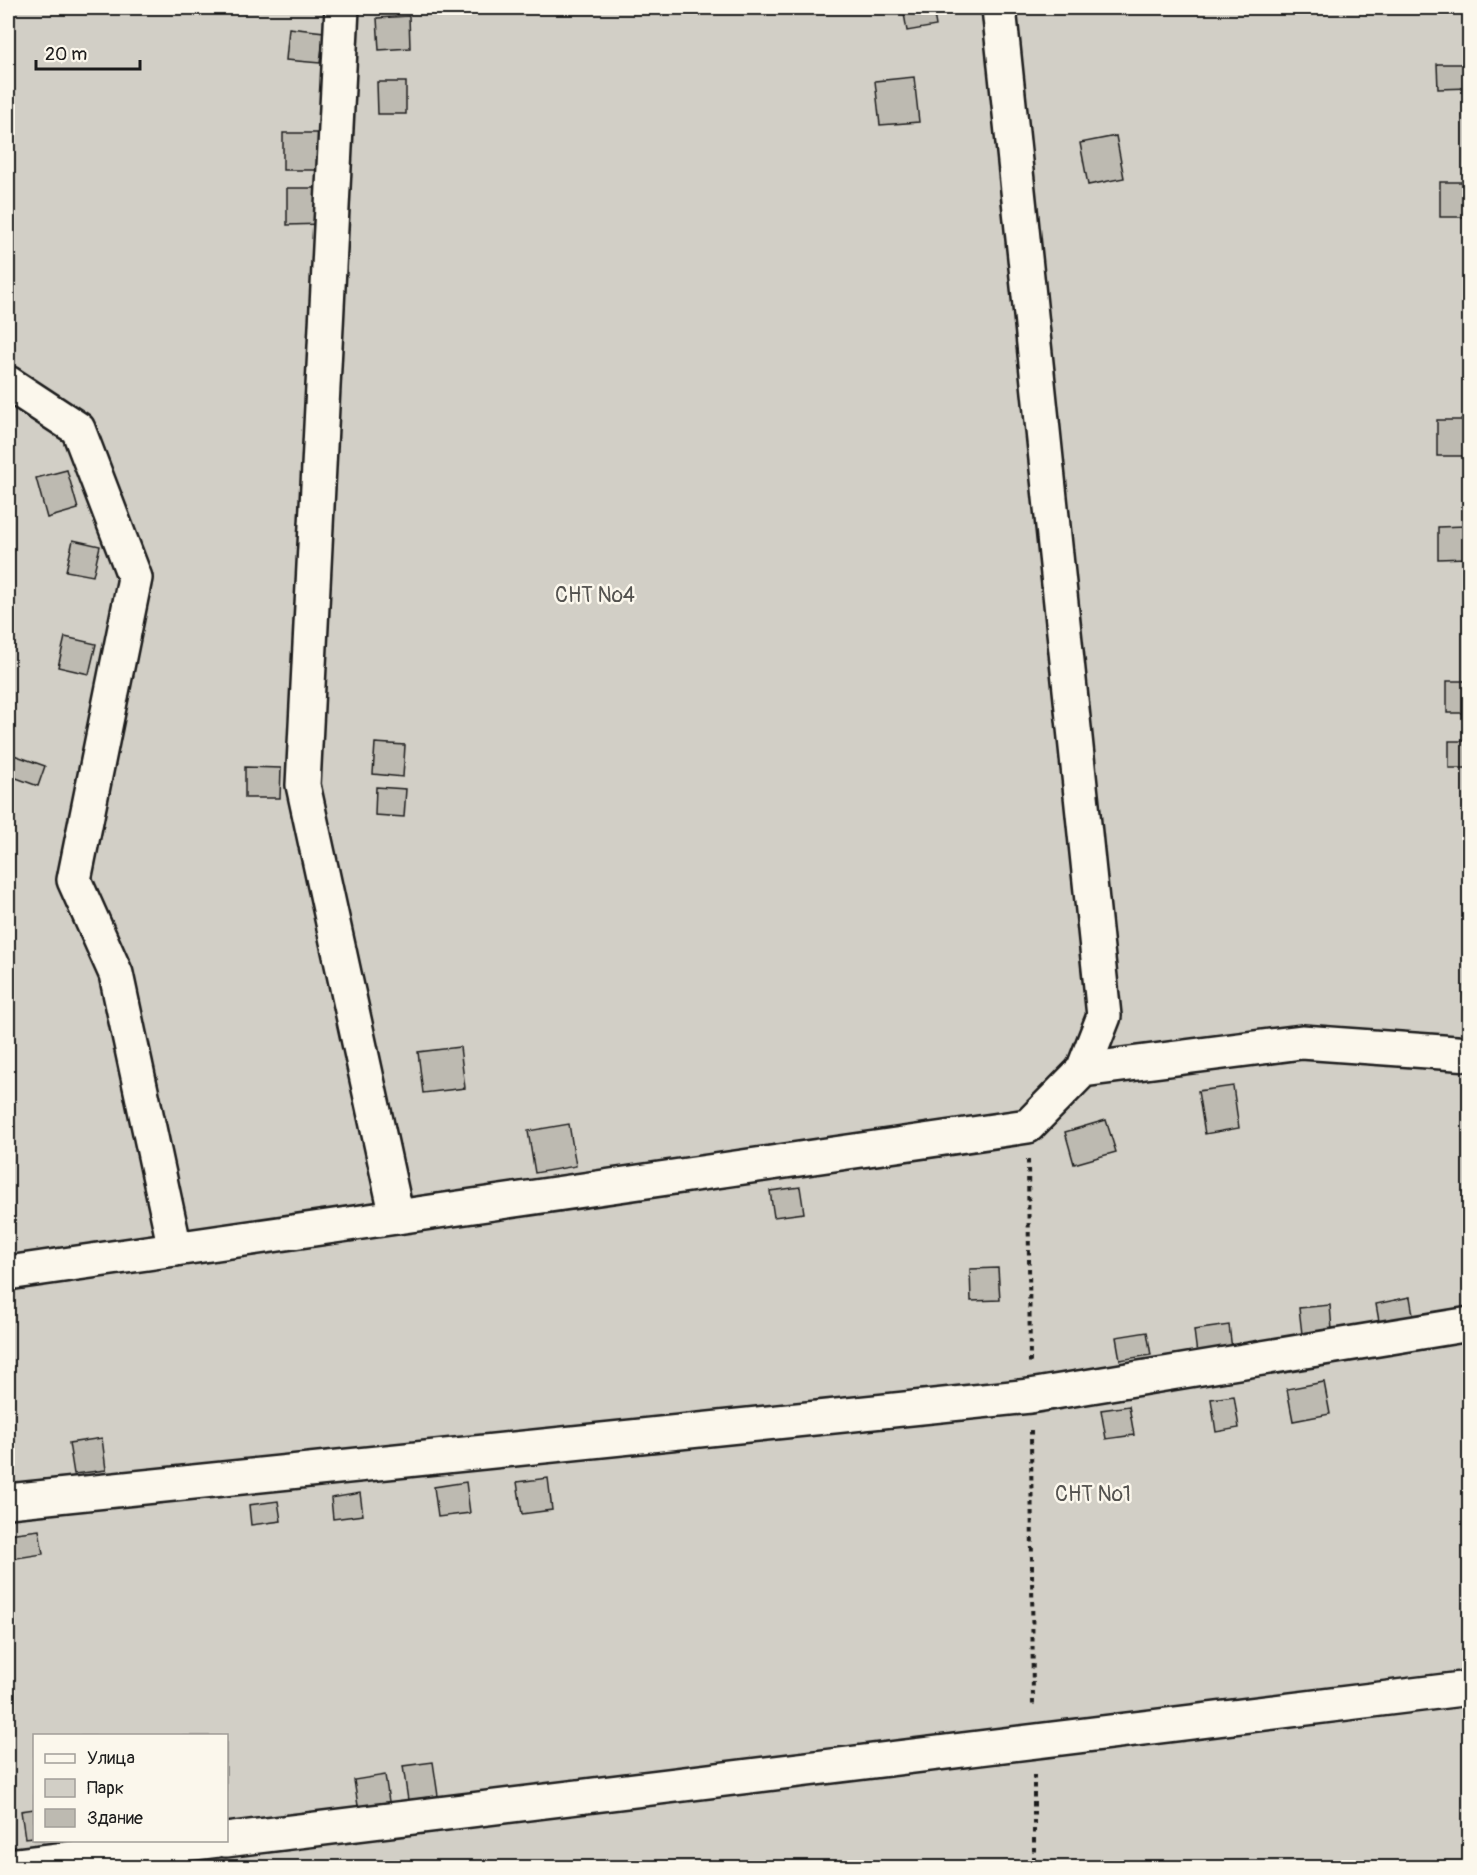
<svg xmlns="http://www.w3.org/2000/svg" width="1477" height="1875" viewBox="0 0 1477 1875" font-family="Pangolin,sans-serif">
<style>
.green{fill:#d2cfc6;stroke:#777671;stroke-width:1.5;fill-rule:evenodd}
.building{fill:#bdbab1;stroke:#1c1c1c;stroke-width:1.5}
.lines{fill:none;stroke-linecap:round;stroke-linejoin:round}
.minor-casing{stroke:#1c1c1c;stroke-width:38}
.path{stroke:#1c1c1c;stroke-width:4;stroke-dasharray:4.5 4.5;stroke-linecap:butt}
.minor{stroke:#fbf7ec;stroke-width:33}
.labels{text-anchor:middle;stroke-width:5;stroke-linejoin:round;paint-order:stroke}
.park-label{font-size:21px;fill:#53524f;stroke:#fbf7ec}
</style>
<rect width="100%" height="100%" fill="#f2eee4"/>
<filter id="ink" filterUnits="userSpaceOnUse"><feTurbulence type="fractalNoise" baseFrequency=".0167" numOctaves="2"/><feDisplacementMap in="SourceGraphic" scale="12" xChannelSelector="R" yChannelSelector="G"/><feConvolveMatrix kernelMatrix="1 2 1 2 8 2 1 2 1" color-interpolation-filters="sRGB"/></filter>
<g filter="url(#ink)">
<!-- green -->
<path class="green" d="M 8,8 L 1469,8 L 1469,1867 L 8,1868 ZM 34,1736 L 226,1736 L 226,1840 L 34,1840 Z"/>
<!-- building -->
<g class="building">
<path d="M 903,8 L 933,8 L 936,26 L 907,31 Z"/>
<rect x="1445" y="8" width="25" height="6"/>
<path d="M 409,16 L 410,48 L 379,50 L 377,18 Z"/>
<path d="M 289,28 L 324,32 L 320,63 L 286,60 Z"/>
<path d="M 1437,64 L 1470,64 L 1470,88 L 1438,89 Z"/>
<path d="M 914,77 L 919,122 L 880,125 L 875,81 Z"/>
<path d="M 377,82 L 406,82 L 406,114 L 378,114 Z"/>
<path d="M 283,133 L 325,133 L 326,170 L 283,170 Z"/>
<path d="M 1116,136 L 1124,178 L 1088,185 L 1080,143 Z"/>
<rect x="1440" y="182" width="28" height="35"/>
<path d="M 287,188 L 323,188 L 323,224 L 287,225 Z"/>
<path d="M 1437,420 L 1467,420 L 1468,456 L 1437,456 Z"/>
<path d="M 67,470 L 78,509 L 47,518 L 36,478 Z"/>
<path d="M 1465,526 L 1466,558 L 1438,559 L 1438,527 Z"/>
<path d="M 73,540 L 100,546 L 93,576 L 66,571 Z"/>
<path d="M 65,637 L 96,644 L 89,674 L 58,667 Z"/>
<rect x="1447" y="681" width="23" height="32"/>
<rect x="1449" y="741" width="21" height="27"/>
<path d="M 375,743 L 405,745 L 403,777 L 373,774 Z"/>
<path d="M 11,754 L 45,766 L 38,786 L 8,775 L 8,764 Z"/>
<path d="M 245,767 L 281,768 L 280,798 L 245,798 Z"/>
<path d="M 376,787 L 406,789 L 404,817 L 375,815 Z"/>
<path d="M 460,1047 L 465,1088 L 423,1093 L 418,1052 Z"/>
<path d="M 1233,1086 L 1239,1128 L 1205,1134 L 1198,1091 Z"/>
<path d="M 1106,1120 L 1116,1152 L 1074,1164 L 1065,1132 Z"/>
<path d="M 569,1124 L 576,1166 L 535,1173 L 528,1131 Z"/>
<path d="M 800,1187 L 804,1213 L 774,1217 L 770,1191 Z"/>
<path d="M 998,1268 L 1000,1300 L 971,1301 L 970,1269 Z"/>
<path d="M 1410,1297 L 1414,1321 L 1380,1327 L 1376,1304 Z"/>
<path d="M 1330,1305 L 1332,1330 L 1302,1334 L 1299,1308 Z"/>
<path d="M 1229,1325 L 1232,1349 L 1197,1354 L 1194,1330 Z"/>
<path d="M 1147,1332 L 1151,1355 L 1120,1360 L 1116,1337 Z"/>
<path d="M 1324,1382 L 1330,1414 L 1293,1421 L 1287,1389 Z"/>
<path d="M 1234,1396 L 1239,1428 L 1216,1432 L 1211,1399 Z"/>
<path d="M 1129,1406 L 1134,1435 L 1106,1439 L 1101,1410 Z"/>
<path d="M 102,1438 L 106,1470 L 74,1474 L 69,1443 Z"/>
<path d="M 548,1478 L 552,1510 L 522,1514 L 517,1482 Z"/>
<path d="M 466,1482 L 470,1513 L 438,1517 L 434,1487 Z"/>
<path d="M 360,1493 L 363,1515 L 333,1519 L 331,1498 Z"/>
<path d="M 278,1501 L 281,1521 L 251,1525 L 249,1505 Z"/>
<path d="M 39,1530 L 43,1554 L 11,1559 L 8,1534 Z"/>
<path d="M 433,1762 L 438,1796 L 408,1800 L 403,1766 Z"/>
<path d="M 385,1775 L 390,1808 L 359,1812 L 354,1780 Z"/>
<path d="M 34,1809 L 34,1837 L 25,1838 L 21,1811 Z"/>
</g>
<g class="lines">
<!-- minor casing -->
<g class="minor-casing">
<g id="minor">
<path d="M 342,8 L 303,785 L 397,1217"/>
<path d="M 999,8 L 1104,1016 L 1083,1070"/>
<path d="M 8,383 L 78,429 L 135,578 L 74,880 L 116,974 L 175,1249"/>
<path d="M 8,1273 L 1028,1126 L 1083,1070 L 1302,1042 L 1470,1054"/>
<path d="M 8,1501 L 1030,1396 L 1470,1324"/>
<path d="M 226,1840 L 1470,1688"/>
<path d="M 8,1866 L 218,1840"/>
</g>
</g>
<!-- path -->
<g class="path">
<path d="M 1028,1160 L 1030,1363"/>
<path d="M 1031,1430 L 1033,1708"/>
<path d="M 1034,1775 L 1034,1868"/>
</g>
<!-- minor -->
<use href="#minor" class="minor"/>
</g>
</g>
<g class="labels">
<!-- park labels -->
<g class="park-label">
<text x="595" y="602">СНТ №4</text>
<text x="1093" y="1501">СНТ №1</text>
</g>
</g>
<!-- margin -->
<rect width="1477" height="1875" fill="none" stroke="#fbf7ec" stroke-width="30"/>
<rect x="15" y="15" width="1447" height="1845" fill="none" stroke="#1c1c1c" stroke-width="2" filter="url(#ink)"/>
<!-- legend -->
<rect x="33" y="1734" width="195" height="108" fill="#fbf7ec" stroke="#a29f99" stroke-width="1.5"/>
<rect x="45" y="1754" width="30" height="9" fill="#fbf7ec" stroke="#a29f99" stroke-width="1.5"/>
<text x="87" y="1764" font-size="18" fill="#1c1c1c">Улица</text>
<rect x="45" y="1779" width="30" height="18" fill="#d2cfc6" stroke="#a29f99" stroke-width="1.5"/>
<text x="87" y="1794" font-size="18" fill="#1c1c1c">Парк</text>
<rect x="45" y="1809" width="30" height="18" fill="#bdbab1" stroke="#a29f99" stroke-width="1.5"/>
<text x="87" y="1824" font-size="18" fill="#1c1c1c">Здание</text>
<!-- scale -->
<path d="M36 60v9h104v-9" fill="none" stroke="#1c1c1c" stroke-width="3"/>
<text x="45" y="60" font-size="18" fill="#1c1c1c" stroke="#fbf7ec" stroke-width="4.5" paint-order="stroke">20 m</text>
</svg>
